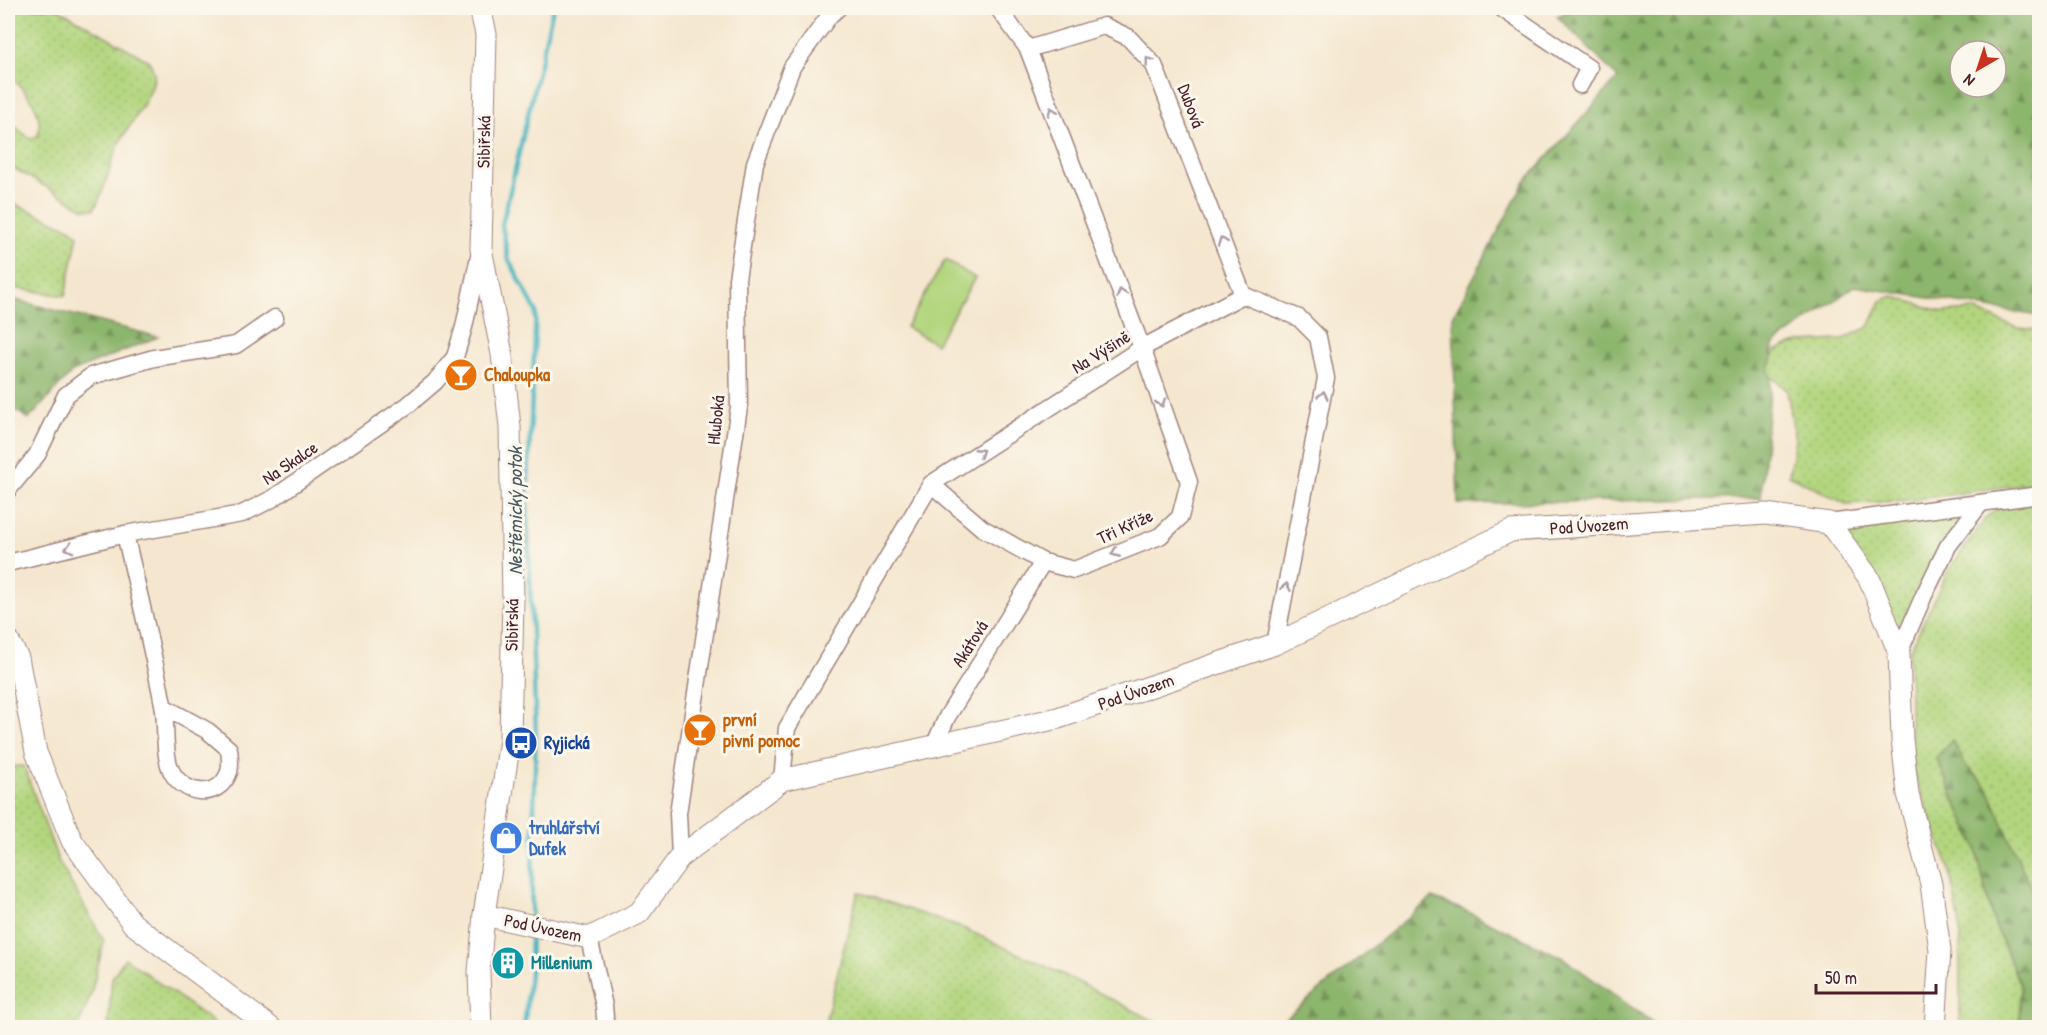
<svg xmlns="http://www.w3.org/2000/svg" width="2047" height="1035" viewBox="0 0 2047 1035" font-family="'Patrick Hand',sans-serif">
<style>
.grass{fill:url(#grass-dots);stroke:#7e7a54;stroke-width:1.5}
.forest{fill:url(#forest-firs);stroke:#6c6a4c;stroke-width:1.5;fill-rule:evenodd}
.green{fill:#b2d57e;stroke:#7e7a54;stroke-width:1.5}
.lines{fill:none;stroke-linecap:round;stroke-linejoin:round}
.stream{stroke:#45b4bf;stroke-width:4.5}
.minor-casing{stroke:#a0837d;stroke-width:19}
.tertiary-casing{stroke:#a0837d;stroke-width:23}
.minor{stroke:#fff;stroke-width:16}
.tertiary{stroke:#fff;stroke-width:21}
.oneway{stroke:#ae9aa0}
.labels{text-anchor:middle;stroke-width:6;stroke-linejoin:round;paint-order:stroke}
.street-label{font-size:18px;fill:#4a1f2b;stroke:#fbf7ec}
.food-label{font-size:18px;font-weight:bold;fill:#c56008;stroke:#fbf7ec;text-anchor:start}
.transit-label{font-size:18px;font-weight:bold;fill:#164399;stroke:#fbf7ec;text-anchor:start}
.shop-label{font-size:18px;font-weight:bold;fill:#366cbe;stroke:#fbf7ec;text-anchor:start}
.culture-label{font-size:18px;font-weight:bold;fill:#0d838f;stroke:#fbf7ec;text-anchor:start}
.water-label{font-size:20px;font-style:italic;fill:#485b66;stroke:#fbf7ec}
</style>
<defs>
<pattern id="grass-dots" width="8" height="8" patternUnits="userSpaceOnUse" patternTransform="scale(1.5)"><rect width="8" height="8" fill="#b2d57e"/><path d="M2 2h.1M6 6h.1" fill="none" stroke="#9bb66d" stroke-width="1.8" stroke-linecap="round"/></pattern>
<pattern id="forest-firs" width="22" height="20" patternUnits="userSpaceOnUse" patternTransform="scale(1.5)"><rect width="22" height="20" fill="#8db66d"/><path d="M5 1l3.5 6h-7zM16 11l3.5 6h-7z" fill="#75935a"/></pattern>
</defs>
<rect width="100%" height="100%" fill="#fbf7ec"/>
<filter id="ink" filterUnits="userSpaceOnUse"><feTurbulence type="fractalNoise" baseFrequency=".0167" numOctaves="2"/><feDisplacementMap in="SourceGraphic" scale="12" xChannelSelector="R" yChannelSelector="G"/><feConvolveMatrix kernelMatrix="1 2 1 2 8 2 1 2 1" color-interpolation-filters="sRGB"/></filter>
<filter id="wash" filterUnits="userSpaceOnUse"><feTurbulence type="fractalNoise" baseFrequency=".008" numOctaves="4" result="noise"/><feDisplacementMap in="SourceGraphic" scale="24" xChannelSelector="R" yChannelSelector="G"/><feGaussianBlur stdDeviation="1.35" result="paint"/><feColorMatrix in="noise" values="0 0 0 0 0 0 0 0 0 0 0 0 0 0 0 0 0 1.4 0 .05"/><feComposite in="paint" operator="in"/></filter>
<g filter="url(#wash)">
<rect width="100%" height="100%" fill="#f5e7cf"/>
<!-- grass -->
<g class="grass">
<path d="M 8,8 L 57,8 L 149,61 C 152,67 155,71 154,78 C 150,101 132,120 121,140 C 109,162 107,189 94,209 L 85,209 L 8,165 L 8,121 L 29,138 L 38,136 C 45,110 26,91 8,74 Z"/>
<path d="M 8,201 L 72,229 L 78,236 L 65,296 L 8,287 Z"/>
<path d="M 1892,296 L 1943,312 L 1975,310 L 2017,328 L 2039,330 L 2039,482 L 1912,500 L 1846,504 L 1789,475 L 1795,439 L 1787,390 L 1769,375 L 1768,369 L 1776,350 L 1800,342 L 1841,340 L 1869,327 L 1881,301 Z"/>
<path d="M 2039,500 L 2039,907 L 1986,787 L 1967,767 L 1952,740 L 1936,758 L 1976,847 L 1991,914 L 2021,988 L 2019,1027 L 1960,1027 L 1960,924 L 1949,868 L 1911,766 L 1909,652 L 1948,571 L 1985,519 L 1996,509 Z"/>
<path d="M 1967,510 L 1899,639 L 1843,531 L 1846,526 Z"/>
<path d="M 24,766 L 58,860 L 104,941 L 91,994 L 78,1027 L 8,1027 L 8,767 Z"/>
<path d="M 858,892 L 965,929 L 1062,974 L 1166,1027 L 824,1027 Z"/>
<path d="M 125,958 L 209,1019 L 219,1027 L 108,1027 L 112,978 Z"/>
</g>
<!-- forest -->
<g class="forest">
<path d="M 1576,8 L 2039,8 L 2039,316 L 1855,286 L 1773,345 L 1772,362 L 1768,369 L 1771,377 L 1761,498 L 1458,504 L 1453,316 L 1524,183 L 1618,78 L 1557,16 ZM 1960,51 L 1996,51 L 1996,87 L 1960,87 Z"/>
<path d="M 8,298 L 158,337 L 72,372 L 29,419 L 8,405 Z"/>
<path d="M 1952,740 L 1967,767 L 1987,787 L 2039,907 L 2039,1027 L 2019,1027 L 2021,987 L 1991,914 L 1976,847 L 1936,758 Z"/>
<path d="M 1432,898 L 1466,911 L 1563,958 L 1659,1027 L 1275,1027 Z"/>
</g>
<!-- green -->
<path class="green" d="M 945,260 L 975,278 L 936,344 L 906,327 Z"/>
<g class="lines">
<!-- stream -->
<g class="stream">
<path d="M 531,920 L 536,734 L 527,503 L 536,311 L 508,258 L 502,225 L 553,8"/>
<path d="M 524,1028 L 530,973 L 531,932"/>
</g>
</g>
</g>
<g filter="url(#ink)">
<g class="lines">
<!-- minor casing -->
<g class="minor-casing">
<g id="minor">
<path d="M 998,8 L 1028,49 L 1104,26 L 1128,37 L 1154,65 L 1243,295"/>
<path d="M 1501,8 L 1589,68 L 1580,85"/>
<path d="M 931,484 L 982,528 L 1043,562 L 1074,570 L 1160,536 L 1180,517 L 1189,482 L 1142,348 L 1028,49"/>
<path d="M 8,490 L 37,455 L 66,395 L 91,376 L 154,358 L 236,345 L 275,318"/>
<path d="M 1829,523 L 2040,495"/>
<path d="M 125,534 C 138,590 152,647 163,704 C 167,723 163,750 170,768 C 180,794 218,802 229,772 C 231,765 230,757 229,749 L 208,731 L 164,707"/>
<path d="M 8,563 L 125,534 L 242,514 L 272,499 L 408,405 L 435,382 L 455,357 L 464,327 L 480,252"/>
<path d="M 1899,653 L 1924,595 L 1948,546 L 1981,503"/>
<path d="M 933,748 L 947,717 L 1043,562"/>
<path d="M 782,780 L 787,728 L 931,484 L 1142,348 L 1243,295 L 1299,318 L 1318,337 L 1326,378 L 1275,644"/>
<path d="M 680,857 L 678,813 L 739,407 L 737,279 L 755,163 L 792,67 L 830,15 L 838,8"/>
<path d="M 589,938 L 604,1006 L 606,1028"/>
</g>
</g>
<!-- tertiary casing -->
<g class="tertiary-casing">
<g id="tertiary">
<path d="M 480,8 L 486,34 L 481,249 L 502,354 L 510,427 L 513,599 L 510,740 L 484,915 L 479,972 L 481,1028"/>
<path d="M 8,640 L 18,658 L 36,752 L 72,841 L 133,924 L 271,1028"/>
<path d="M 484,915 L 589,938 L 639,913 L 680,857 L 782,780 L 1058,718 L 1275,644 L 1511,531 L 1766,514 L 1829,523 L 1869,578 L 1899,653 L 1902,739 L 1908,794 L 1931,884 L 1940,950 L 1935,1028"/>
</g>
</g>
<!-- minor -->
<use href="#minor" class="minor"/>
<!-- tertiary -->
<use href="#tertiary" class="tertiary"/>
</g>
<!-- one-way arrows -->
<defs><path id="oneway-chevron" d="M-2-3.5L2.5 0L-2 3.5" fill="none" stroke-width="1.6" stroke-linecap="round" stroke-linejoin="round" transform="scale(1.5)"/></defs>
<g class="oneway">
<use href="#oneway-chevron" transform="translate(1149 61) rotate(-128)"/>
<use href="#oneway-chevron" transform="translate(1052 111) rotate(-111)"/>
<use href="#oneway-chevron" transform="translate(1222 241) rotate(-111)"/>
<use href="#oneway-chevron" transform="translate(1121 293) rotate(-111)"/>
<use href="#oneway-chevron" transform="translate(1323 395) rotate(-79)"/>
<use href="#oneway-chevron" transform="translate(1161 403) rotate(71)"/>
<use href="#oneway-chevron" transform="translate(980 452) rotate(-33)"/>
<use href="#oneway-chevron" transform="translate(69 548) rotate(166)"/>
<use href="#oneway-chevron" transform="translate(1115 553) rotate(158)"/>
<use href="#oneway-chevron" transform="translate(1286 587) rotate(-79)"/>
</g>
</g>
<!-- icons -->
<defs>
<g id="bar-disc" transform="scale(1.725)"><circle r="9.5" fill="#e8710a" stroke="#fbf7ec"/><path d="M-6-5H6L.8 .8V4.5H3.5V6h-7V4.5H-.8V.8Z" fill="#fff"/></g>
<g id="bus-disc" transform="scale(1.725)"><circle r="9.5" fill="#1a4fb4" stroke="#fbf7ec"/><path d="M-5-6H5V4H4V6H2V4H-2V6H-4V4H-5ZM-3.5-4V0h7V-4ZM-3.5 1.2v1.5H-2V1.2ZM2 1.2v1.5H3.5V1.2Z" fill="#fff"/></g>
<g id="shop-disc" transform="scale(1.725)"><circle r="9.5" fill="#3f7fe0" stroke="#fbf7ec"/><path d="M-5-2.5h2.3a2.7 3.5 0 0 1 5.4 0H5L5.5 6h-11ZM-1.5-2.5h3a1.5 2.3 0 0 0-3 0Z" fill="#fff"/></g>
<g id="building-disc" transform="scale(1.725)"><circle r="9.5" fill="#0f9aa8" stroke="#fbf7ec"/><path d="M-4-6H4V6H1V3H-1V6H-4ZM-2.5-4.3h1.7v1.8h-1.7ZM.8-4.3h1.7v1.8H.8ZM-2.5-1h1.7V.8h-1.7ZM.8-1h1.7V.8H.8Z" fill="#fff"/></g>
</defs>
<g fill-rule="evenodd">
<use href="#bar-disc" x="461" y="375"/>
<use href="#bar-disc" x="700" y="730"/>
<use href="#bus-disc" x="521" y="743"/>
<use href="#shop-disc" x="506" y="838"/>
<use href="#building-disc" x="508" y="963"/>
</g>
<g class="labels">
<!-- street labels -->
<g class="street-label">
<text transform="translate(1191 106) rotate(69)" y="6">Dubová</text>
<text transform="translate(484 142) rotate(-89)" y="6">Sibiřská</text>
<text transform="translate(1101 352) rotate(-32)" y="6">Na Výšině</text>
<text transform="translate(716 420) rotate(-84)" y="6">Hluboká</text>
<text transform="translate(290 463) rotate(-34)" y="6">Na Skalce</text>
<text transform="translate(1589 526) rotate(-4)" y="6">Pod Úvozem</text>
<text transform="translate(1125 527) rotate(-25)" y="6">Tři Kříže</text>
<text transform="translate(512 625) rotate(-89)" y="6">Sibiřská</text>
<text transform="translate(970 644) rotate(-58)" y="6">Akátová</text>
<text transform="translate(1136 692) rotate(-19)" y="6">Pod Úvozem</text>
<text transform="translate(543 928) rotate(12)" y="6">Pod Úvozem</text>
</g>
<!-- food labels -->
<g class="food-label">
<text x="484" y="381">Chaloupka</text>
<text x="723" y="726">první<tspan x="723" dy="21">pivní pomoc</tspan></text>
</g>
<!-- transit labels -->
<g class="transit-label">
<text x="544" y="749">Ryjická</text>
</g>
<!-- shop labels -->
<g class="shop-label">
<text x="529" y="834">truhlářství<tspan x="529" dy="21">Dufek</tspan></text>
</g>
<!-- culture labels -->
<g class="culture-label">
<text x="531" y="969">Millenium</text>
</g>
<!-- water labels -->
<g class="water-label">
<text transform="translate(515 511) rotate(-90)" y="7">Neštěmický potok</text>
</g>
</g>
<!-- margin -->
<rect width="2047" height="1035" fill="none" stroke="#fbf7ec" stroke-width="30"/>
<!-- north arrow -->
<g transform="translate(1978 69) rotate(219)"><circle r="28" fill="#fbf7ec" stroke="#b4a19f" stroke-width="1.5"/>
<path d="M0-4.5L10 22L0 15L-10 22Z" fill="#c8321e"/>
<text y="-9" font-size="16" font-weight="bold" text-anchor="middle" fill="#4a1f2b">N</text>
</g>
<!-- scale -->
<path d="M1816 984v9h120v-9" fill="none" stroke="#4a1f2b" stroke-width="3"/>
<text x="1825" y="984" font-size="18" fill="#4a1f2b" stroke="#fbf7ec" stroke-width="4.5" paint-order="stroke">50 m</text>
</svg>
